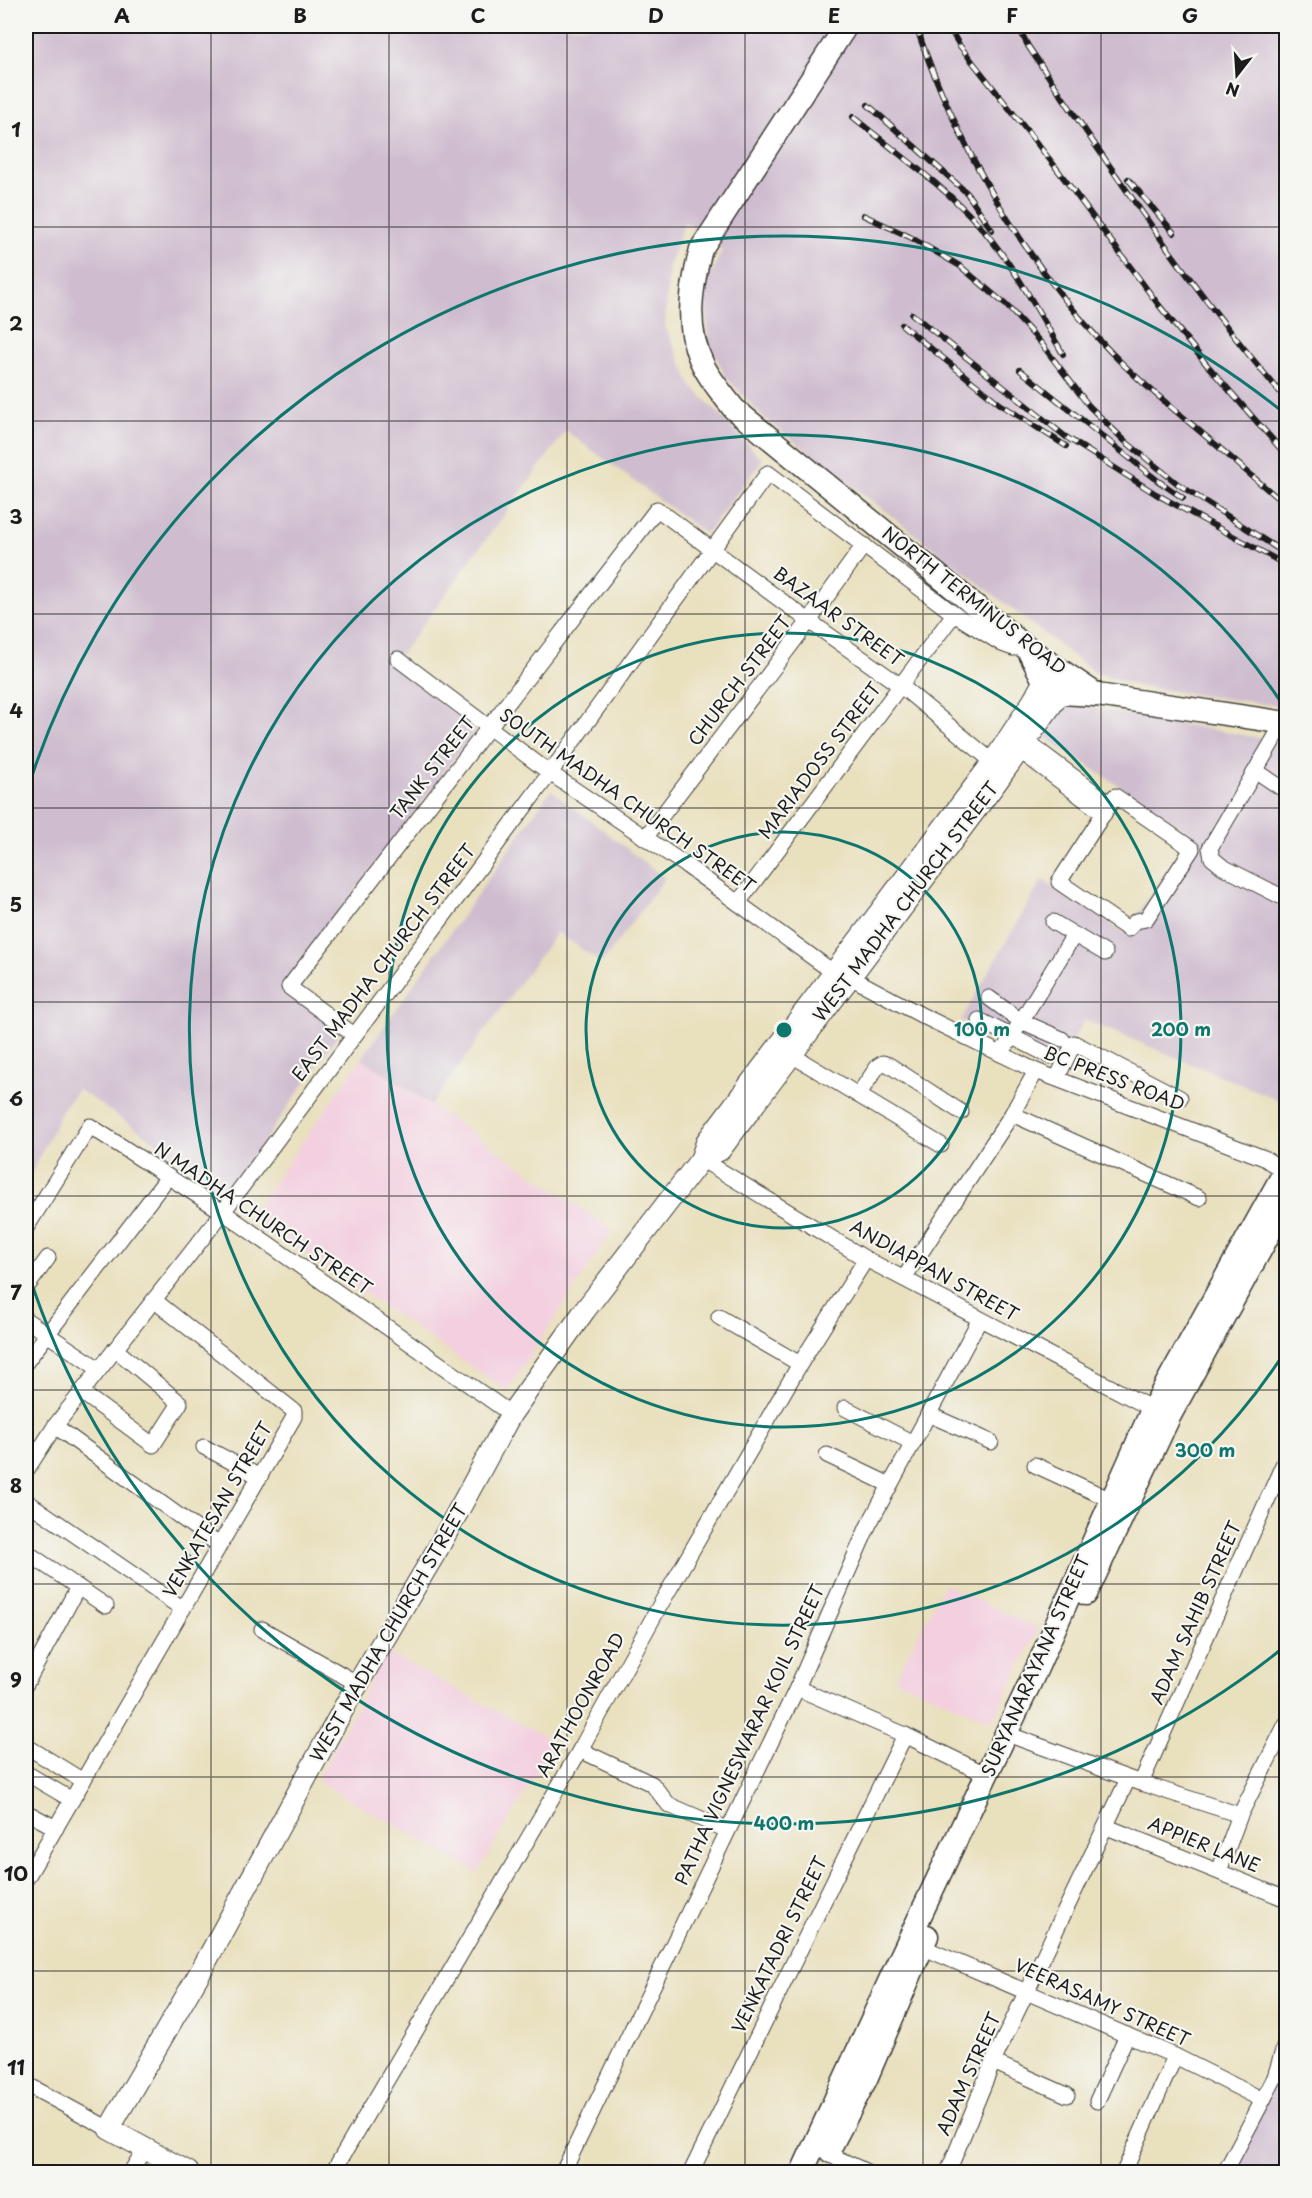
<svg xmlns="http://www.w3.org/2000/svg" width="1312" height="2198" viewBox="0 0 1312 2198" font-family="'Playpen Sans',sans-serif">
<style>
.built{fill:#f3cfe0}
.industrial{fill:#cfbdcf}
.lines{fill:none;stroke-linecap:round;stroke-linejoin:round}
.street-casing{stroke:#3b3934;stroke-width:17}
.secondary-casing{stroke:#3b3934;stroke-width:23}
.primary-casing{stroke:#3b3934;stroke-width:25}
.street{stroke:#fff;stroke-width:15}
.secondary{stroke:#fff;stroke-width:21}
.primary{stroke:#fff;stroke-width:22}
.rail-casing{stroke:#1c1c1c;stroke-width:6}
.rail{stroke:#f6f6f2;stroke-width:4;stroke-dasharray:11;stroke-linecap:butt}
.grid{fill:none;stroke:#1c1c1c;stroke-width:1.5;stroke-opacity:0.55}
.ring{fill:none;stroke:#0f766e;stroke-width:3}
.labels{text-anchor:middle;stroke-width:4.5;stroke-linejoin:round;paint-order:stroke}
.street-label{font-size:18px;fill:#1c1c1c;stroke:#f6f6f2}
.centre{fill:#0f766e;stroke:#f6f6f2;stroke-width:3}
.ring-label{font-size:18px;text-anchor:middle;font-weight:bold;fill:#0f766e;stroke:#f6f6f2;stroke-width:4.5;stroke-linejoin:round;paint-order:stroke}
.neatline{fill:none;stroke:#1c1c1c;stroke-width:2}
.grid-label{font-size:20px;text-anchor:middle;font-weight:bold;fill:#1c1c1c}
</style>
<rect width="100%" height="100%" fill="#f6f6f2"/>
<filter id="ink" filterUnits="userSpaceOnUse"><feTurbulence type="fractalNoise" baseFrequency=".0167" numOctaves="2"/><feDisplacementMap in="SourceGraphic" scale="12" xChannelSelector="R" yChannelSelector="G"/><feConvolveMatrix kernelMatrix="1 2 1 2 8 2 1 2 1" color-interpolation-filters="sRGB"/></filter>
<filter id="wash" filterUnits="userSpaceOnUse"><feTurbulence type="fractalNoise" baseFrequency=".008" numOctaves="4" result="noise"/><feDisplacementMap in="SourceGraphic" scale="24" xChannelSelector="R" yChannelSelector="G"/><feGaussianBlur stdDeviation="1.35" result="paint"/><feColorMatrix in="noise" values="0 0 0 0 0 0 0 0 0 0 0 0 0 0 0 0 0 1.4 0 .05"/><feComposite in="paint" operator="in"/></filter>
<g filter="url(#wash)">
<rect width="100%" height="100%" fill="#e9e0be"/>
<!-- built -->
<g class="built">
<path d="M 362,1058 L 613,1230 L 507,1391 L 251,1215 Z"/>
<path d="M 945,1584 L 1038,1629 L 992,1721 L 895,1679 Z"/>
<path d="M 386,1652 L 555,1742 L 478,1872 L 317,1781 Z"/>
</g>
<!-- industrial -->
<g class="industrial">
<path d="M 31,26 L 1286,26 L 1286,707 L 1141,687 L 1094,672 L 763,417 L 725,376 L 709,341 L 704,290 L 722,250 L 685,222 L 669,264 L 665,326 L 691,385 L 763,460 L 706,534 L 566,431 L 393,665 L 476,730 L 284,985 L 342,1029 L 229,1192 L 78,1089 L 63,1109 L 26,1184 L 26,34 Z"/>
<path d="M 1066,704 L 1265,739 L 1286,747 L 1286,876 L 1272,901 L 1286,908 L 1286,1103 L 1085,1020 L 1059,1062 L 961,1020 L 1042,880 L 1125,933 L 1193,834 L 1044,737 Z"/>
<path d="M 551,790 L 665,878 L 602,963 L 557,932 L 431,1105 L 362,1058 Z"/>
<path d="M 1286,2045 L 1286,2172 L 1228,2172 Z"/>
</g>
</g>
<g filter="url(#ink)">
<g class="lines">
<!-- street casing -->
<g class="street-casing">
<g id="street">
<path d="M 398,659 L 550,773 L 687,866 L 833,972 L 850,977 L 923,1016 L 1036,1071 L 1264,1158 L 1285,1172"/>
<path d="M 1284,722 L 1210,848 L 1212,858 L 1223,867 L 1280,896 L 1286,893"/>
<path d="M 1026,741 L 1110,804"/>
<path d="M 1019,750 L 1104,814"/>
<path d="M 1256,771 L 1286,791"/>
<path d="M 1115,796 L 1192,849 L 1146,919 L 1136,921 L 1128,929 L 1059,882 Z"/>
<path d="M 645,838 L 809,621 L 864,545"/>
<path d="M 738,903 L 954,614"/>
<path d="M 1053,922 L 1105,953"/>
<path d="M 989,998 L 1021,1021 L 1062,1039"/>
<path d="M 979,1020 L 1050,1056"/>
<path d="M 354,1035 L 289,987 L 657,509 L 809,621 L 901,686 L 993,762"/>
<path d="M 785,1051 L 941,1145"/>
<path d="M 1001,1054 L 1074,935"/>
<path d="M 1057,1078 L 1074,1043 L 1180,1098"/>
<path d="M 858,1095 L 878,1066 L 883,1063 L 889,1065 L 961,1112"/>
<path d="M 1012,1114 L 1199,1198"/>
<path d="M 701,1159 L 866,1259 L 1160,1413"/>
<path d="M 26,1228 L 90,1126 L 223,1212 L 511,1414"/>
<path d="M 904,1278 L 1012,1114 L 1036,1071"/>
<path d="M 26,1288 L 48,1258"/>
<path d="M 719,1317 L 800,1364"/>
<path d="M 26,1320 L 99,1369"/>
<path d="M 26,1362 L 168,1177"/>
<path d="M 81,1392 L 153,1445 L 180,1403 L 115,1349"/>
<path d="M 845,1408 L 913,1443"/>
<path d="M 928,1414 L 991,1442"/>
<path d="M 55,1426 L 219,1545"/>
<path d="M 204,1447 L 260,1477"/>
<path d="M 827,1455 L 890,1485"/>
<path d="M 1035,1465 L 1111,1500"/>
<path d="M 26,1471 L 55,1426 L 223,1212 L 550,773 L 768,473 L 954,614 L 1002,644 L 1013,648 L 1026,648"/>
<path d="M 26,1501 L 183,1609"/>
<path d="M 26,1552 L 106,1606"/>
<path d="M 262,1629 L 358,1684"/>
<path d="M 26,1684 L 78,1587"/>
<path d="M 797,1688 L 905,1735 L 987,1775"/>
<path d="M 1018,1738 L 1141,1783 L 1240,1815"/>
<path d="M 26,1746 L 83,1781"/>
<path d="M 580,1750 L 652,1784 L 669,1805 L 727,1830"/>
<path d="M 26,1773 L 72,1800"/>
<path d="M 1141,1783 L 1286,1458"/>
<path d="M 26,1812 L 56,1828"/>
<path d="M 1107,1827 L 1286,1899"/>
<path d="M 1219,1871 L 1240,1815 L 1286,1724"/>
<path d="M 26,1879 L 294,1417 L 294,1411 L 155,1301"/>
<path d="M 922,1947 L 1175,2056 L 1263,2100"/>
<path d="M 993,2062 L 1067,2095"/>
<path d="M 26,2084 L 109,2129"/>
<path d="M 1097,2101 L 1127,2035"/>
<path d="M 828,2154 L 867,2172"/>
<path d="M 131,2172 L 145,2149"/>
<path d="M 333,2172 L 580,1750 L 659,1607 L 800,1364 L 866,1259"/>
<path d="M 563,2172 L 797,1688 L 868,1526 L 980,1319"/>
<path d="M 691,2172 L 905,1735"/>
<path d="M 948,2172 L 993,2062 L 1128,1779"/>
<path d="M 1124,2172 L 1175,2056"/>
<path d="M 1225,2172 L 1275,2077 L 1286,2041"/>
</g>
</g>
<!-- secondary casing -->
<g class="secondary-casing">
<g id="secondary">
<path d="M 701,1159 L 720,1150 L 995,784 L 1060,693"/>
<path d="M 188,2172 L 109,2129 L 202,1969 L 347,1702 L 437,1550 L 511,1414 L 585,1310 L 701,1159 L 707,1141 L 993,762 L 1033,701 L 1044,681"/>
</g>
</g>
<!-- primary casing -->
<g class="primary-casing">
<g id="primary">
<path d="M 846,26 L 701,249 C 691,288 684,329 704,367 C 712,382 724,396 734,409 L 1027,648 L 1097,695 L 1286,723"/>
<path d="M 1028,650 L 1044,681 L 1060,693 L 1096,695"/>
<path d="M 1086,1594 L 1169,1417 L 1286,1203"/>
<path d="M 831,2146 L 866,2079 L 927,1936"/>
<path d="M 802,2172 L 895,1969 L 1037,1668 L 1152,1410 L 1286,1169"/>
</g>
</g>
<!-- street -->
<use href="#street" class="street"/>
<!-- secondary -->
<use href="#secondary" class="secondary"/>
<!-- primary -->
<use href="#primary" class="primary"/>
<!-- rail casing -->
<g class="rail-casing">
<g id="rail">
<path d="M 916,26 C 956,143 1020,255 1105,346 C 1135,378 1169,405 1203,434 C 1231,457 1258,482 1286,505"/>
<path d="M 948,26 L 960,46 L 1054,165 L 1158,304 L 1207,365 L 1286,455"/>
<path d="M 1018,26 L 1028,46 C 1110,167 1191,289 1286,399"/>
<path d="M 868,105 L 967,193 L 992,230"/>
<path d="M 853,117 C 893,150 943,185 978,224 C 1013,263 1037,310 1063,354"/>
<path d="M 1128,179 L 1174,233"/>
<path d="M 863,215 L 910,237 L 960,266 L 1006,305 L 1041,343 L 1089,406 L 1126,442 L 1178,484 L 1286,554"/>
<path d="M 912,314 L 1066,437 L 1156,494 L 1286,565"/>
<path d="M 902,325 L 1000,404 L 1066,446"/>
<path d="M 1020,370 L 1157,480 L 1183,498"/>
</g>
</g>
<!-- rail -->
<use href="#rail" class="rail"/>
</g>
</g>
<!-- grid -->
<path class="grid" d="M 211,26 L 211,2172M 389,26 L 389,2172M 567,26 L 567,2172M 745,26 L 745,2172M 923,26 L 923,2172M 1101,26 L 1101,2172M 26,227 L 1286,227M 26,421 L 1286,421M 26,614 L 1286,614M 26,808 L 1286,808M 26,1002 L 1286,1002M 26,1196 L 1286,1196M 26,1390 L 1286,1390M 26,1584 L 1286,1584M 26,1777 L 1286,1777M 26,1971 L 1286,1971"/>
<!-- distance rings -->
<g class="ring">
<circle cx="784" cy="1030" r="198"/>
<circle cx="784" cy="1030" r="397"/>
<path d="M1286 1350A595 595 0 1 1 1286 710"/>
<path d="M1284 1647A794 794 0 0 1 27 1269M27 791A794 794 0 0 1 1284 413"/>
</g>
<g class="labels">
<!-- street labels -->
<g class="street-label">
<text transform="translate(974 601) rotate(38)" y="6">NORTH TERMINUS ROAD</text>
<text transform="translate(838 617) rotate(36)" y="6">BAZAAR STREET</text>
<text transform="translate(740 681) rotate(-53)" y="6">CHURCH STREET</text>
<text transform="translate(820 761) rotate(-53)" y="6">MARIADOSS STREET</text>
<text transform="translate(433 768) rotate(-52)" y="6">TANK STREET</text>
<text transform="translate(627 801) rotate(35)" y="6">SOUTH MADHA CHURCH STREET</text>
<text transform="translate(906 902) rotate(-53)" y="6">WEST MADHA CHURCH STREET</text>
<text transform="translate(384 963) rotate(-53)" y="6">EAST MADHA CHURCH STREET</text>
<text transform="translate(1114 1079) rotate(21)" y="6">BC PRESS ROAD</text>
<text transform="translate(263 1219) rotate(34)" y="6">N MADHA CHURCH STREET</text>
<text transform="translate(934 1271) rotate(29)" y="6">ANDIAPPAN STREET</text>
<text transform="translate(218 1510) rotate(-60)" y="6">VENKATESAN STREET</text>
<text transform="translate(1196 1613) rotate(-66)" y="6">ADAM SAHIB STREET</text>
<text transform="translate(389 1633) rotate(-60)" y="6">WEST MADHA CHURCH STREET</text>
<text transform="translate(1036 1666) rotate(-66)" y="6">SURYANARAYANA STREET</text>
<text transform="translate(581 1705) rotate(-61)" y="6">ARATHOONROAD</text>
<text transform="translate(750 1735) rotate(-65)" y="6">PATHA VIGNESWARAR KOIL STREET</text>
<text transform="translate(1204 1845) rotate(22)" y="6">APPIER LANE</text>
<text transform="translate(780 1945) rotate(-64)" y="6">VENKATADRI STREET</text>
<text transform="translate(1102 2003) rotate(24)" y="6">VEERASAMY STREET</text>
<text transform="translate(969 2074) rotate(-66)" y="6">ADAM STREET</text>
</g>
</g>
<circle cx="784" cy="1030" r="9" class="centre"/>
<g class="ring-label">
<text x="982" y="1036">100 m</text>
<text x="1181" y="1036">200 m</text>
<text x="1205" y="1457">300 m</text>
<text x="784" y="1830">400 m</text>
</g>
<!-- margin -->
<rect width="1312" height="2198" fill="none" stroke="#f6f6f2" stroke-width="66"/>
<!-- north arrow -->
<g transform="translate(1237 75) rotate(197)" stroke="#f6f6f2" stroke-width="4.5" paint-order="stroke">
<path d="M0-4.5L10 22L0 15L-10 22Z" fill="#1c1c1c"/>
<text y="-9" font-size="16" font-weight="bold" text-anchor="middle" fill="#1c1c1c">N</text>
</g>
<rect x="33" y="33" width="1246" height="2132" class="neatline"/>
<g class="grid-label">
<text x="122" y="23">A</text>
<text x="300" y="23">B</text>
<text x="478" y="23">C</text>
<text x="656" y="23">D</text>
<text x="834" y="23">E</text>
<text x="1012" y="23">F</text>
<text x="1190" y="23">G</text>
<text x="16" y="137">1</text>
<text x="16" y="331">2</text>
<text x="16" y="524">3</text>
<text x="16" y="718">4</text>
<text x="16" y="912">5</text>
<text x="16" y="1106">6</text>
<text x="16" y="1300">7</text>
<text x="16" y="1493">8</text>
<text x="16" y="1687">9</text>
<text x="16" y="1881">10</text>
<text x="16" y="2075">11</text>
</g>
</svg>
